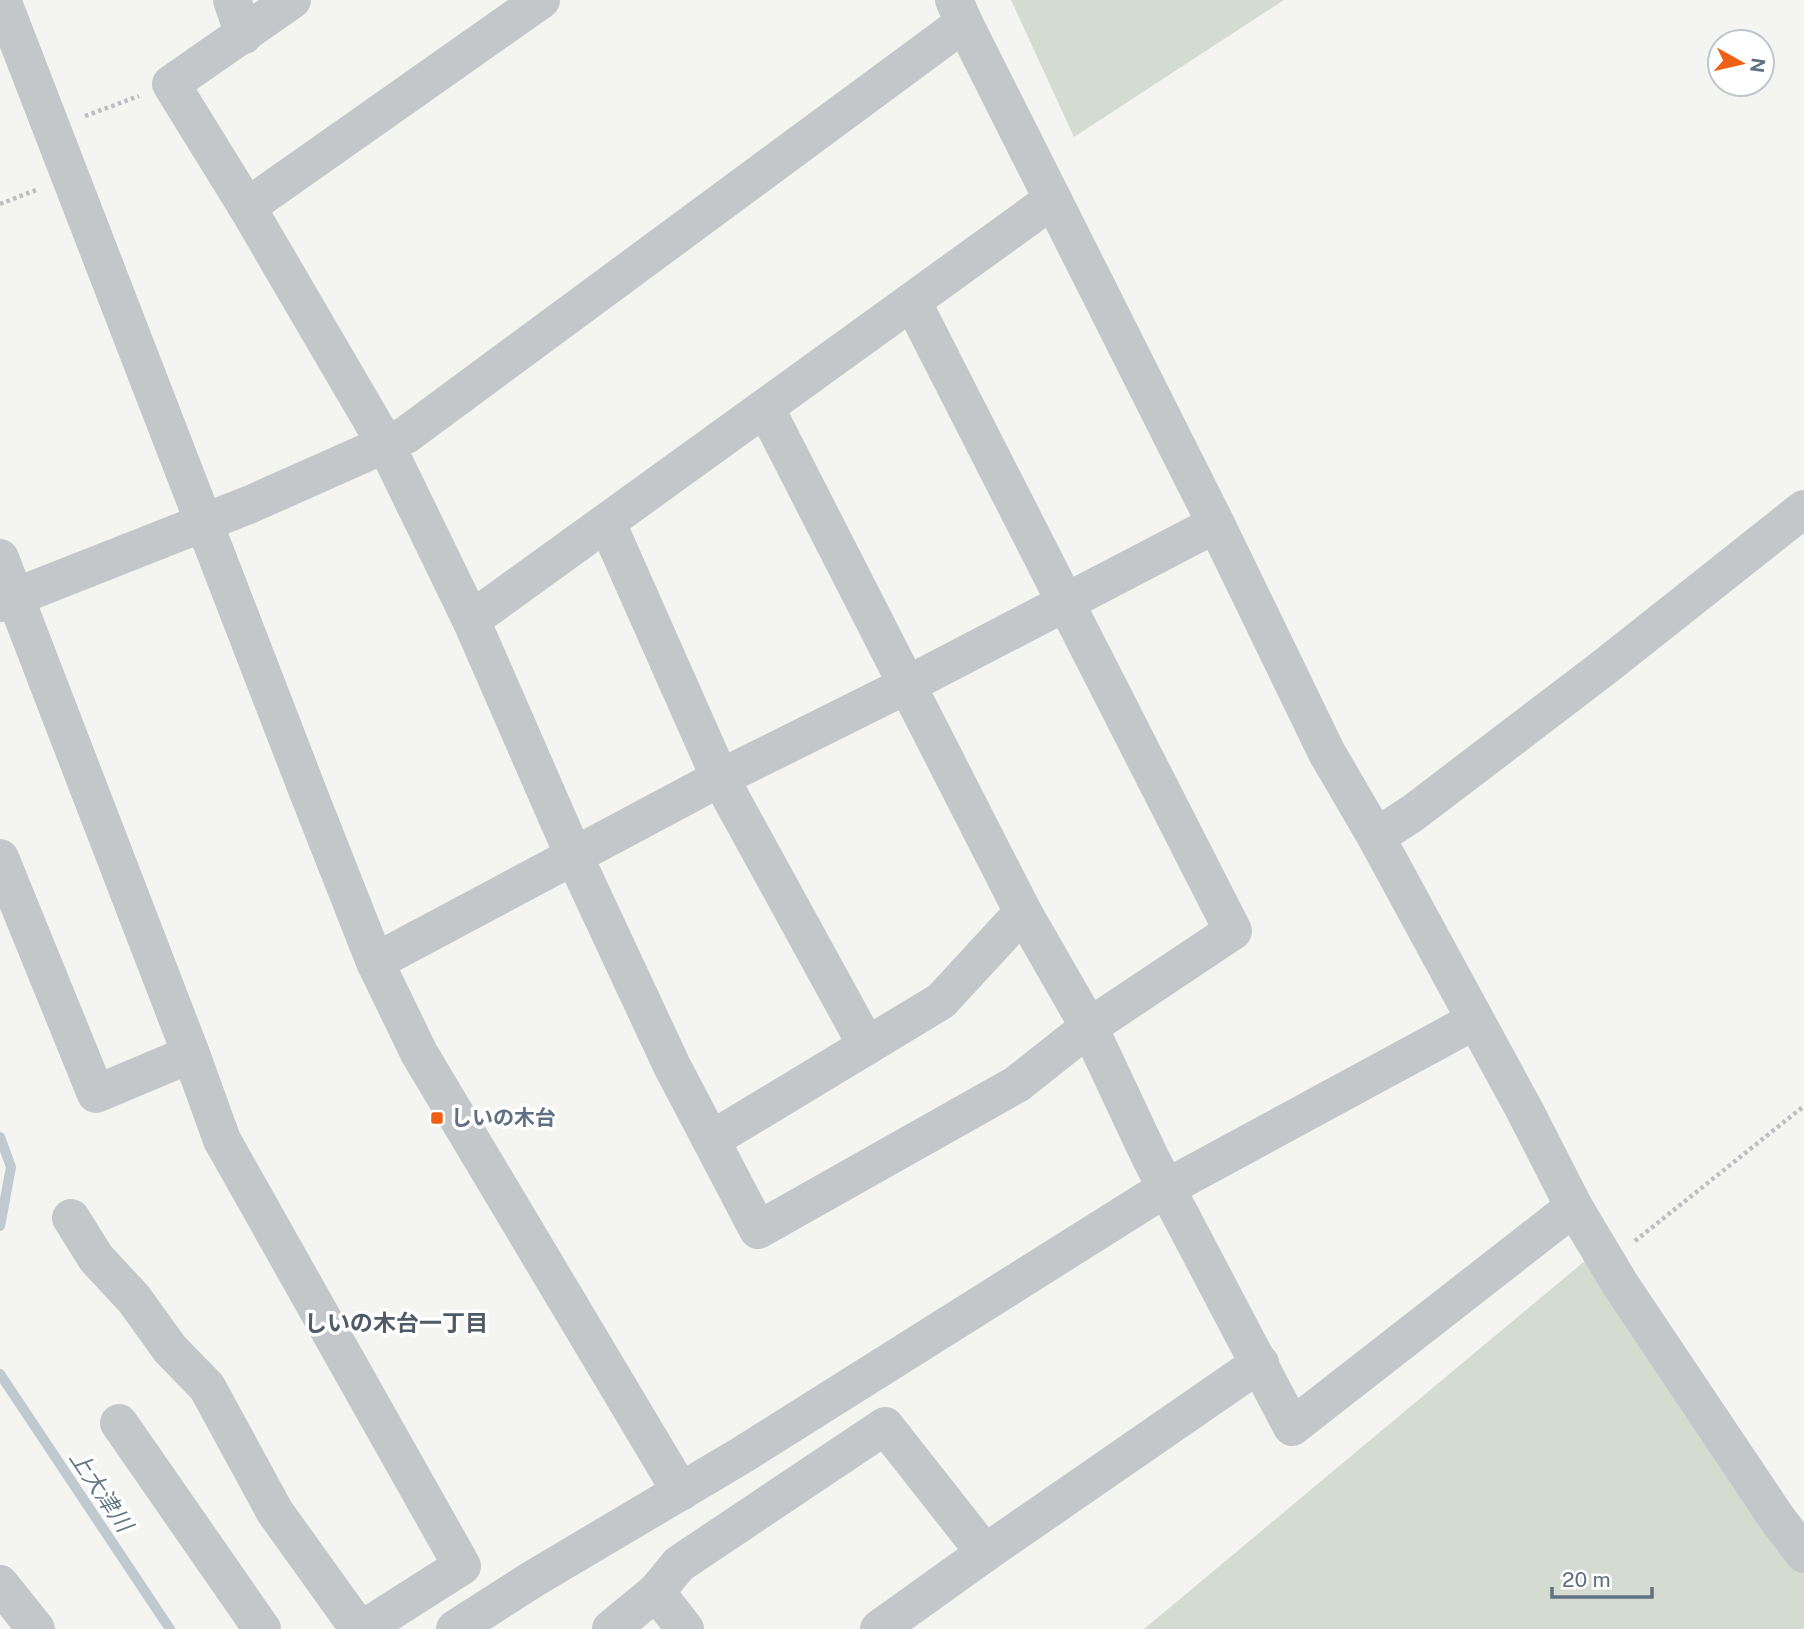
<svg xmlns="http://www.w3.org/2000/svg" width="1804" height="1629" viewBox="0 0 1804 1629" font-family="'Public Sans','Noto Sans JP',sans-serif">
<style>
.green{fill:#d4dcd1}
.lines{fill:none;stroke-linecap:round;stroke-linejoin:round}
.stream{stroke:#bfc9cf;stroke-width:10}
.path{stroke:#bdbec1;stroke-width:4.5;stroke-dasharray:3.5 3.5;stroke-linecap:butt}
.minor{stroke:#c3c7ca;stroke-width:38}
.poi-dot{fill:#ef5f16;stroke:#fff;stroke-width:2.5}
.labels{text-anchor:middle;stroke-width:7;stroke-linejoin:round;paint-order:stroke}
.poi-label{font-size:21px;font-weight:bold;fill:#617184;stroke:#fff;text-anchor:start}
.neighbourhood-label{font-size:23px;font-weight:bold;fill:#505b68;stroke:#fff}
.water-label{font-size:23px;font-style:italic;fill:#627a88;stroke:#fff}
</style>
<rect width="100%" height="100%" fill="#f4f5f0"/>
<!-- green -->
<g class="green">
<path d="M 1011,0 L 1284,0 L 1074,137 Z"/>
<path d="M 1586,1260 L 1660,1375 L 1804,1574 L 1804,1629 L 1144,1629 Z"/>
</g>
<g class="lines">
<!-- stream -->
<g class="stream">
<path d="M 0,1137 L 11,1167 L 0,1226"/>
<path d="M 0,1374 L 170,1629"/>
</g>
<!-- path -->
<g class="path">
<path d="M 85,116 L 139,96"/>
<path d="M 0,204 L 39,189"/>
<path d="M 1635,1241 L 1804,1106"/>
</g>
<!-- minor -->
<g class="minor">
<path d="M 2,0 L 308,792 L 375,962 L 419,1053 L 681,1492"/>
<path d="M 232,0 L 244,35"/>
<path d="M 292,0 L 171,84 L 247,207 L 386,445 L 471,620 L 574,856 L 672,1066 L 758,1230 L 1017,1084 L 1089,1027 L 1233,931 L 919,315 L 910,305"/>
<path d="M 954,0 L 964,23 L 1216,524 L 1327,753 L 1376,837 L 1525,1111 L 1574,1207 L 1620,1284 L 1776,1517 L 1804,1554"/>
<path d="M 247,207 L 541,0"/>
<path d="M 766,409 L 1023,912 L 1089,1027 L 1150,1157 L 1292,1427 L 1574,1207"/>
<path d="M 607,523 L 720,778 L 867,1046"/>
<path d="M 0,558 L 191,1054 L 222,1140 L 462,1566 L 363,1629"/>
<path d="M 0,603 L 251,504 L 406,435 L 964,23"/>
<path d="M 471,620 L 1052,200"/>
<path d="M 1376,837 L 1413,813 L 1602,669 L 1804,509"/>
<path d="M 0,858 L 96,1094 L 191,1054"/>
<path d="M 375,962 L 720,778 L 907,685 L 1216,524"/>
<path d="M 711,1140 L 941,1001 L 1023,912"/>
<path d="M 71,1218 L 96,1258 L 134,1299 L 170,1349 L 207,1387 L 275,1512 L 359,1629"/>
<path d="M 119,1423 L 262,1629"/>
<path d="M 0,1584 L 36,1629"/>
<path d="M 656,1592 L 685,1629"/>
<path d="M 455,1629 L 533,1579 L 742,1455 L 1166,1188 L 1474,1021"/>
<path d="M 611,1629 L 656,1592 L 679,1564 L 885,1426 L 985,1553"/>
<path d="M 879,1629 L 985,1553 L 1260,1363"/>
</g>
</g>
<!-- markers -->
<rect class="poi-dot" x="430" y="1111" width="14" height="14" rx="3.5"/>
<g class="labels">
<!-- poi labels -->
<g class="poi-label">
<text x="451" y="1125">しいの木台</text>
</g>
<!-- neighbourhood labels -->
<g class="neighbourhood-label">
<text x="396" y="1331">しいの木台一丁目</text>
</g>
<!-- water labels -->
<g class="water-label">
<text transform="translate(101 1491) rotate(56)" y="8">上大津川</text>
</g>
</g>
<!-- north arrow -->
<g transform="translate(1741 63) rotate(98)"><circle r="33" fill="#ffffff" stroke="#c0c6ce" stroke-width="2"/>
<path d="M0-5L12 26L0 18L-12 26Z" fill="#ef5f16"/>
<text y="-10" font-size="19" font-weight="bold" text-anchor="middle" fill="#617184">N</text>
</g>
<!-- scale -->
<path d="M1552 1587v10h100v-10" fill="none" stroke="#617184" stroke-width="3.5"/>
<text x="1562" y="1587" font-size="21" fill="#617184" stroke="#ffffff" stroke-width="5" paint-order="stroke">20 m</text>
</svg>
